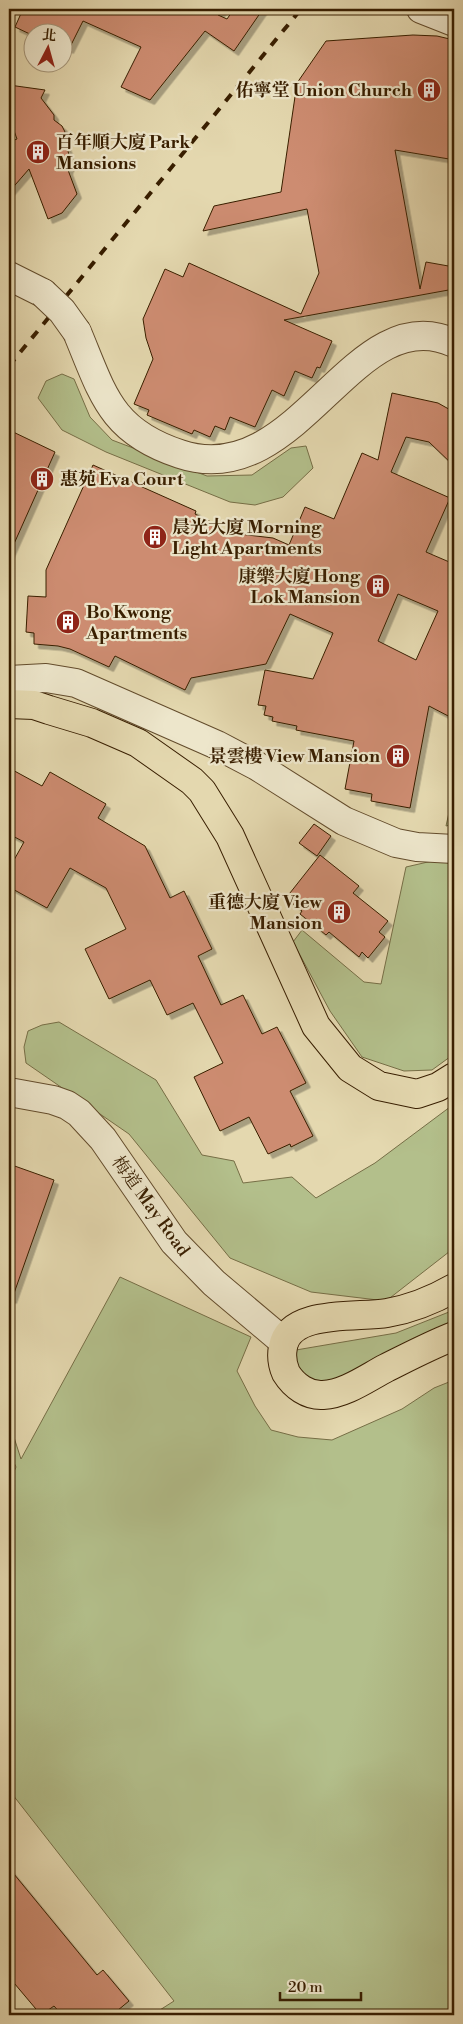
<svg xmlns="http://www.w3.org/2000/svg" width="463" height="2024" viewBox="0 0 463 2024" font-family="'Libre Bodoni','Noto Serif TC',serif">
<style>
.green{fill:#b3bf8b;stroke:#766e46}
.building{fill:#cd8c71;stroke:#381e00;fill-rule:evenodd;filter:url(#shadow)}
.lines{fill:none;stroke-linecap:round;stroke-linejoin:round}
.minor-casing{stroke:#634c2c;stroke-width:30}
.major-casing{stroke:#381e00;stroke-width:30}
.minor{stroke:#ede6cb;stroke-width:28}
.major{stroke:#e4d8af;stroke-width:28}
.rail{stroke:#381e00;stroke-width:4;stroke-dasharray:9 9;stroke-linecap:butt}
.minor-bridge-casing{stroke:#634c2c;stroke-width:30;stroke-linecap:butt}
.minor-bridge{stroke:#ede6cb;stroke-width:28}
.labels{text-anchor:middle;stroke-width:4.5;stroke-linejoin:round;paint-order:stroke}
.poi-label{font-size:18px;font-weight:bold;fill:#381e00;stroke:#ede6cb;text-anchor:end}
.street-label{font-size:18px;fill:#381e00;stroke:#ede6cb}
</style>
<defs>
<filter id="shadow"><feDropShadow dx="4.5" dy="4.5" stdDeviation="0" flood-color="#0004"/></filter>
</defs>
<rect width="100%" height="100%" fill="#e4d8af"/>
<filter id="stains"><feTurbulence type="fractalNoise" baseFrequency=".004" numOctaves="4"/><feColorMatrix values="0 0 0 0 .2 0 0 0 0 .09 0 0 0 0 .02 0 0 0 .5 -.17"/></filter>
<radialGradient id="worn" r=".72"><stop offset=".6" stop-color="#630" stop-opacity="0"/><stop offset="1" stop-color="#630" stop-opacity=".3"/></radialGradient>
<!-- green -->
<g class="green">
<path d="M 62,374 L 74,379 L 90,417 L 112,440 L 207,476 L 252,475 L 291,448 L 306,446 L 313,468 L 283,497 L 255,505 L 230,502 L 106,452 L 62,430 L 38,398 L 46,381 Z"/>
<path d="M 454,790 L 454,824 L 446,826 Z"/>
<path d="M 454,856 L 454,1054 L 432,1070 L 404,1071 L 362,1057 L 330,1011 L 293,942 L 302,930 L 364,982 L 381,984 L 406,867 Z"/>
<path d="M 59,1022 L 156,1080 L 202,1155 L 234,1161 L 243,1183 L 292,1177 L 316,1198 L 375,1163 L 454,1104 L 454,1248 L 386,1301 L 311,1292 L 230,1258 L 129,1134 L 26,1063 L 24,1047 L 28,1031 L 42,1025 Z"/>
<path d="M 120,1277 L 251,1337 L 237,1371 L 255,1406 L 271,1430 L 298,1437 L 332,1440 L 402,1409 L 434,1388 L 454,1380 L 454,2015 L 152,2015 L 174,2001 L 9,1790 L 9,1473 L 13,1474 L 16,1467 L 9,1452 L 9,1422 L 21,1459 Z"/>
<path d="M 454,1310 L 454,1329 L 323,1393 L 289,1369 L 296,1350 L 396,1333 Z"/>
</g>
<!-- building -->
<g class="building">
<path d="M 23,9 L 223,9 L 218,15 L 227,19 L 234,9 L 263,9 L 234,51 L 205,31 L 150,100 L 121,87 L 141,47 L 83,21 L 69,49 L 65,47 L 64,50 L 62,32 L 32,32 L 32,35 L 15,27 Z"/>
<path d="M 413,35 L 437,36 L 454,40 L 454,140 L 449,159 L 395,150 L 420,289 L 426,262 L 454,267 L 454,289 L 284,320 L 332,341 L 320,368 L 317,367 L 312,378 L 295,371 L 284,396 L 272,390 L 255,427 L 230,417 L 225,430 L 215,426 L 210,437 L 194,430 L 192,434 L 147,415 L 149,410 L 134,404 L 153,359 L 146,338 L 143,319 L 165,269 L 183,277 L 189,263 L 301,314 L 319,273 L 307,209 L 203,231 L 214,206 L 281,192 L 297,83 L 326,41 Z"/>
<path d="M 9,85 L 45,90 L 41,98 L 54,115 L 54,120 L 62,126 L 65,132 L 63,137 L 68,150 L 70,165 L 68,170 L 77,194 L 62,213 L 48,219 L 29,169 L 9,192 L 9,142 L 17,139 L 9,117 Z"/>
<path d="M 392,393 L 438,403 L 454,412 L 454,466 L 429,442 L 406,437 L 391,472 L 450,498 L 426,552 L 454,564 L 454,719 L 429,706 L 410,808 L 371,801 L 372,794 L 345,789 L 354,741 L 296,730 L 297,726 L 272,721 L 273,717 L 264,715 L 266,706 L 258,705 L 265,670 L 313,679 L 333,633 L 290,614 L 266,664 L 191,678 L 185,690 L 115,656 L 109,667 L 70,649 L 58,646 L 34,644 L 34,633 L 26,632 L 28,596 L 46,597 L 46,570 L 93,465 L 196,511 L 195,514 L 221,527 L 222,532 L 273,538 L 289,545 L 305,507 L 334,519 L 362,453 L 378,460 ZM 398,594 L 438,611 L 416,660 L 378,641 Z"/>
<path d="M 9,430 L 55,452 L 9,555 Z"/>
<path d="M 9,768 L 42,786 L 50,772 L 106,804 L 98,818 L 145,846 L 170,898 L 184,891 L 212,949 L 198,956 L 221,1005 L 243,995 L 262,1034 L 277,1027 L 306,1083 L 290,1091 L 313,1136 L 291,1147 L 290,1144 L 268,1154 L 249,1117 L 220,1131 L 194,1077 L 223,1063 L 193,1003 L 167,1015 L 150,980 L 109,999 L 85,949 L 126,929 L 106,888 L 70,868 L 47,908 L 9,887 L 9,869 L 24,842 L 9,834 Z"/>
<path d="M 314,824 L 331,836 L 317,856 L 299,843 Z"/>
<path d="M 320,855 L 359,886 L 353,893 L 388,921 L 379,932 L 385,937 L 368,958 L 362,952 L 359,957 L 329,932 L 326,935 L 300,914 L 302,911 L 286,898 Z"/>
<path d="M 9,1164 L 54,1180 L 12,1299 L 9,1298 Z"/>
<path d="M 9,1868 L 97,1975 L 103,1970 L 129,2001 L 112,2015 L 62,2015 L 54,2006 L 41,2015 L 9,1977 Z"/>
</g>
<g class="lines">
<!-- minor casing -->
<g class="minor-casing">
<g id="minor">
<path d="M 421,9 L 454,22"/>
<path d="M 9,276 L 43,293"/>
<path d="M 77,332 C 103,394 110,431 180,454 C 299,494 353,296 454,343"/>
<path d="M 9,680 L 46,678 L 76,683 L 217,745 L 257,766 L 344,821 L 396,843 L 417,847 L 454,849"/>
<path d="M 9,1092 L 53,1100 L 67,1105 L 79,1113 L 103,1139 L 174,1242 L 214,1283 L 284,1342"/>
</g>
</g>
<!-- major casing -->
<g class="major-casing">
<g id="major">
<path d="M 9,704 L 34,705 L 49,710 L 92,723 L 138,743 L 192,781 L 202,791 L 230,836 L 316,1026 L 350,1068 L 379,1086 L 417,1094 L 438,1087 L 454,1077"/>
<path d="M 454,1288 C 433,1300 410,1309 387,1313 C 358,1318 289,1309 283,1347 C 281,1357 282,1364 286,1373 C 294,1386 308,1396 323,1395 C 345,1394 367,1378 386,1368 C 408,1357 431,1345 454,1336"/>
</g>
</g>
<!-- minor -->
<use href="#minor" class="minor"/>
<!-- major -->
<use href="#major" class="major"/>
<!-- rail -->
<path class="rail" d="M 9,366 L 301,9"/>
<!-- minor-bridge casing -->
<g class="minor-bridge-casing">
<path id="minor-bridge" d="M 43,293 L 62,311 L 77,332"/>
</g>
<!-- minor-bridge -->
<use href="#minor-bridge" class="minor-bridge"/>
</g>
<!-- icons -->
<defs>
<g id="building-disc" transform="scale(1.25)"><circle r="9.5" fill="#8f2418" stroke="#ede6cb"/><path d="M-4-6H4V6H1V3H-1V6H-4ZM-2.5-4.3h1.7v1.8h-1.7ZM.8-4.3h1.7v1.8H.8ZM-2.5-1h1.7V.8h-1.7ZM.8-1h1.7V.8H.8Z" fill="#fff"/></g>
</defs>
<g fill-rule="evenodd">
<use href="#building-disc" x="429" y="90"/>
<use href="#building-disc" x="38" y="152"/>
<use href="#building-disc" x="42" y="479"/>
<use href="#building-disc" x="155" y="537"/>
<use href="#building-disc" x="378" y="586"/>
<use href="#building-disc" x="68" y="622"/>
<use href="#building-disc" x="398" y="756"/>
<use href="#building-disc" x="339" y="912"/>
</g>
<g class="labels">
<!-- poi labels -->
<g class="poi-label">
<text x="412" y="96">佑寧堂 Union Church</text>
<text x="56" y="148" text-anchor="start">百年順大廈 Park<tspan x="56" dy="21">Mansions</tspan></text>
<text x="60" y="485" text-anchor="start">惠苑 Eva Court</text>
<text x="172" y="533" text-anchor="start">晨光大廈 Morning<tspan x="172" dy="21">Light Apartments</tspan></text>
<text x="360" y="582">康樂大廈 Hong<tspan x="360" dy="21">Lok Mansion</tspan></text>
<text x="86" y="618" text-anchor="start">Bo Kwong<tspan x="86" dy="21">Apartments</tspan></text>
<text x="380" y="762">景雲樓 View Mansion</text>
<text x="322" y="908">重德大廈 View<tspan x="322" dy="21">Mansion</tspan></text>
</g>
<!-- street labels -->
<g class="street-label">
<text transform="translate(151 1206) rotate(54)" y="6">梅道 May Road</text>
</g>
</g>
<!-- margin -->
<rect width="463" height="2024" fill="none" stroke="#e4d8af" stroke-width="30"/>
<rect x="10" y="10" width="443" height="2004" fill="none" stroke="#381e00" stroke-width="2.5"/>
<rect x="15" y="15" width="433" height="1994" fill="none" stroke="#381e00"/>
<!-- north arrow -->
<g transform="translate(48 48) rotate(6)"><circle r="24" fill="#ede6cb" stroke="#a5967a"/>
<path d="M0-4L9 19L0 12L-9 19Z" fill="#8f2418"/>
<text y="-8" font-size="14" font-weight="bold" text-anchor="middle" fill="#381e00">北</text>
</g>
<!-- scale -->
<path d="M280 1992v8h81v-8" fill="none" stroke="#381e00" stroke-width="2.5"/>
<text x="288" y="1992" font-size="15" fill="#381e00" stroke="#ede6cb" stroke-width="4" paint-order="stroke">20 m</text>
<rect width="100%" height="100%" filter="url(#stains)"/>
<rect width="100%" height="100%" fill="url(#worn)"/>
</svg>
